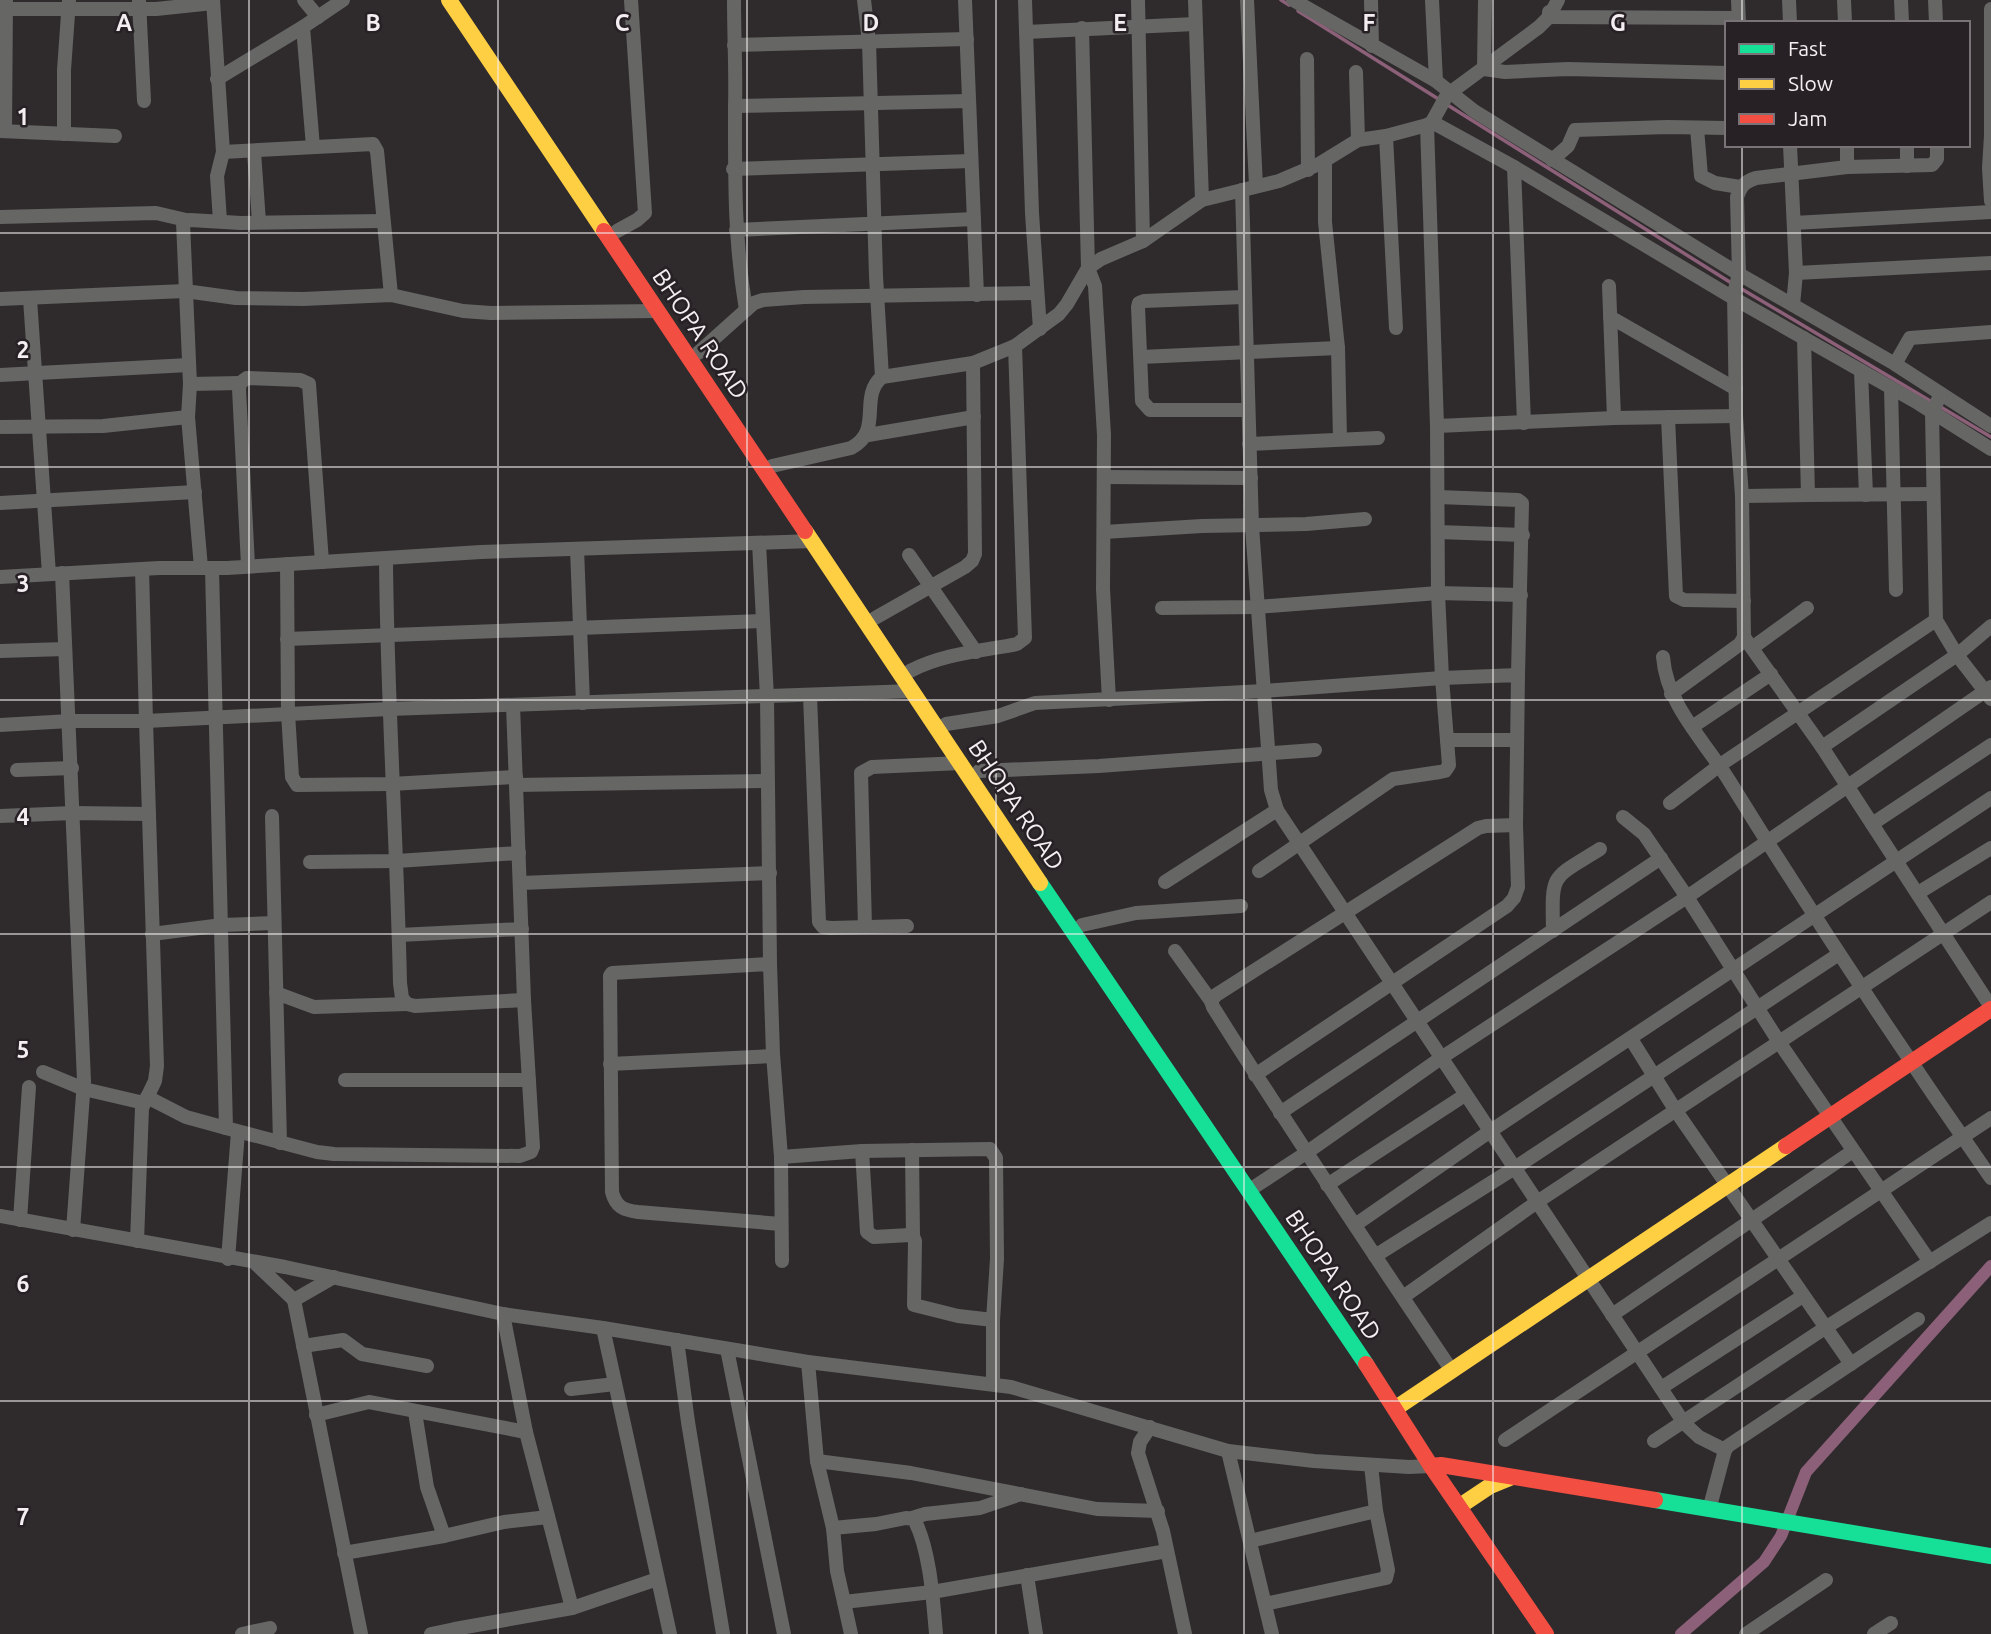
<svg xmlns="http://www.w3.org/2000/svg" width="1991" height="1634" viewBox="0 0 1991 1634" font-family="Ubuntu,sans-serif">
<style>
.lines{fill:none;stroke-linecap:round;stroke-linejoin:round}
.stream{stroke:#8c6078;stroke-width:3.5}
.canal{stroke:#8c6078;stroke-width:12}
.street{stroke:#666665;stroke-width:14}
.fast{stroke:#16e098;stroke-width:16}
.slow{stroke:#ffcf43;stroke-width:16}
.jam{stroke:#f24e42;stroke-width:16}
.grid{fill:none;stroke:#f4eef1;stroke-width:2;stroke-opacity:0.55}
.labels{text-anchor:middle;stroke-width:5;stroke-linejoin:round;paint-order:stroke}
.street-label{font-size:24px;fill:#f4eef1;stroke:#272024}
.grid-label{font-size:23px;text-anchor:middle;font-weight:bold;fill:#f4eef1;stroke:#272024;stroke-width:5;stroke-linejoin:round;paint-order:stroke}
</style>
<rect width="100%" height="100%" fill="#2f2b2d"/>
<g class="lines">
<!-- stream -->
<g class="stream">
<path d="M 1281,0 L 1289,5"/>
<path d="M 1298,11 L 1440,100"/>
<path d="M 1446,104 L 1733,284"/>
<path d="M 1740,288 L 1932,402"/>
<path d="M 1939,406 L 1991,437"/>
</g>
<!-- canal -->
<path class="canal" d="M 1681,1634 L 1764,1562 L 1781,1536 L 1806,1472 L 1991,1266"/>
<!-- street -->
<g class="street">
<path d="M 213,0 L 223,152 L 217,176 L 220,221"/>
<path d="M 304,0 L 318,17"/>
<path d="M 734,0 C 734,36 736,71 735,107 C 735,178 734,239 746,310"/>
<path d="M 864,0 L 869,42 L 876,276 L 882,377"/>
<path d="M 965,0 L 977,295"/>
<path d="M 1025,0 L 1032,213 L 1040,329"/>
<path d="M 1138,0 L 1143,241"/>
<path d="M 1195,0 L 1202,200"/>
<path d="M 1247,0 L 1256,186"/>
<path d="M 1293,0 L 1436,81 L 1474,111 L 1739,274 L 1895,364 L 1991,426"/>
<path d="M 1371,0 L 1372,46"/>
<path d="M 1432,0 L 1436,81"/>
<path d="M 1485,0 L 1484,69 L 1505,72 L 1568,69 L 1727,73"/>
<path d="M 1738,0 L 1739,23"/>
<path d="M 1789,0 L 1790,23"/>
<path d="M 1844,0 L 1845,23"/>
<path d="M 1901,0 L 1902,23"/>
<path d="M 1935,0 L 1936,23"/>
<path d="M 139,1 L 144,101"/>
<path d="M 0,9 L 156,9 L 213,3"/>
<path d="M 1991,9 L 1991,136"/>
<path d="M 1549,12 L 1549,17 L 1738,18"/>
<path d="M 303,27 L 313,147"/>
<path d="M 1082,28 L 1088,268 L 1095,286 L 1104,435 L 1103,589 L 1109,700"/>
<path d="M 1026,32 L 1195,24"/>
<path d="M 734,45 L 967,39"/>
<path d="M 1307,59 L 1308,170"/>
<path d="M 1356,72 L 1358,140"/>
<path d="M 217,79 L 303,27 L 343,0"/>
<path d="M 735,106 L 969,101"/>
<path d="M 1432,122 L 1514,167 L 1735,299 L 1918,403 L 1991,449"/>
<path d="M 1697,128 L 1701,176 L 1715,183 L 1740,187"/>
<path d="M 0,131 L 115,136"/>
<path d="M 5,131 L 6,1"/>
<path d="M 64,134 L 64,70 L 69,0"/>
<path d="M 1386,136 L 1396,328"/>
<path d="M 1991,136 L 1989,168 L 1991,201"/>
<path d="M 1790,145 L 1796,273 L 1793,305"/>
<path d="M 1847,145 L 1847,167"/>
<path d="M 1907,145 L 1907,166"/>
<path d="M 223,152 L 373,144 L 377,151 L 391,295"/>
<path d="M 254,152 L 259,222"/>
<path d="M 1552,160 L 1568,146 L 1575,130 L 1667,127 L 1727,128"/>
<path d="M 1325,161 L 1325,222 L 1338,348 L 1340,439"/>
<path d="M 1514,167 L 1524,423"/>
<path d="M 733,169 L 971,161"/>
<path d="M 1242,190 L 1252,526 L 1271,790 L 1277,810 C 1412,1015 1548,1219 1684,1423 L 1699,1437 L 1725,1450"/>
<path d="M 0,217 L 156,213 L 186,220"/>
<path d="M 1794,223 L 1991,212"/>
<path d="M 736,230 L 974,219"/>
<path d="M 617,231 L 637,220 L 645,213 L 631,0"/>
<path d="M 1796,273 L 1991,263"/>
<path d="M 1609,286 L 1614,418"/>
<path d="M 1243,297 L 1144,301 L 1139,303 L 1138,307 L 1142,401 L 1150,410 L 1248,410"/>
<path d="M 0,299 L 185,291 L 236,298 L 303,299 L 391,295 L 463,311 L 491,313 L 657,311"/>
<path d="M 30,299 L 49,574"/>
<path d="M 1610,317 L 1736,389"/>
<path d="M 1804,338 L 1808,495 L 1933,494"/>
<path d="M 698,353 L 746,310 L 754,303 L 763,300 L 804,297 L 1037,293"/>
<path d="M 1141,357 L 1338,348"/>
<path d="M 1895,364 L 1910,338 L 1991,332"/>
<path d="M 1861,371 L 1866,495"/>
<path d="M 0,375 L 189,365"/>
<path d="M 190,384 L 240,383"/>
<path d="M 1891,388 L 1896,590"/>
<path d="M 1941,394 L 1932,412 L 1936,620 L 1957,655 L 1991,699"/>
<path d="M 1668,417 L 1676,596 L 1684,600 L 1744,601"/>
<path d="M 1437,426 L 1614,418 L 1736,416"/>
<path d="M 0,427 L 103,426 L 188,417"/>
<path d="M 868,435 L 974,417"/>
<path d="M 1249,444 L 1378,438"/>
<path d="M 765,471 L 772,466 L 851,448 C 884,431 858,397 882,377 L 973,363 L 1015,346 L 1059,314 L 1067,304 L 1088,268 L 1101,259 L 1143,241 L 1202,200 L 1279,181 L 1319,164 L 1358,140 L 1386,136 L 1427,125 L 1432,122 L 1447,95 L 1539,27 L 1549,17 L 1558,0"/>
<path d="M 1104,477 L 1251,478"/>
<path d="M 1742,496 L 1808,495"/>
<path d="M 1438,497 L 1518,500 L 1522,503 L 1518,675"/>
<path d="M 0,503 L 195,492"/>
<path d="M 1104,532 L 1202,526 L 1306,524 L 1365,519"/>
<path d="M 1438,532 L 1523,535"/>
<path d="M 759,543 L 767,697 L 770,964"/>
<path d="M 577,549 L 583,703"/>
<path d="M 909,555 L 976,652"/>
<path d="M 386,559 C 387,701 397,842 400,983 L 402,998 L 407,1004 L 415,1006 L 524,1000"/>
<path d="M 287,564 L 288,713 L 292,777 L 297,785 L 391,784 L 516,777"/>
<path d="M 248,565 L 239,389 L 240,383 L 247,378 L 300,380 L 309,384 L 322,562"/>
<path d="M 201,568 L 188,417 L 190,384 L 183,222 L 190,220 L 241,223 L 382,221"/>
<path d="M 142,569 L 146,721 L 389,709 L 913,691"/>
<path d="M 212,569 L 226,1128 L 317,1152 L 334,1154 L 520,1156 L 531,1152 L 533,1147 L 524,1000 L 513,705"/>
<path d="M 62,573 L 84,1081 L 73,1230"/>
<path d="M 0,577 L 159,568 L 227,568 L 481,552 L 813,541"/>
<path d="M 1162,608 L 1257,607 L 1438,593 L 1521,595"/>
<path d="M 875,618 L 965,567 L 972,561 L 975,554 L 973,363"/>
<path d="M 1744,637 L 1822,747 L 1991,1007"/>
<path d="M 287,639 L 762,621"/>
<path d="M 1752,648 L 1807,608"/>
<path d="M 0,651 L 65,649"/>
<path d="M 1663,657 C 1667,706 1705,741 1730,782 C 1813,916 1900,1048 1991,1178"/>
<path d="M 910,671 C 942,654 981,651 1017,644 L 1025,638 L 1015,346"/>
<path d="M 1671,694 L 1740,644 L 1744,637 L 1742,496 L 1736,416 L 1734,293 L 1739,274 L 1737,197 C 1741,186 1744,182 1756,178 L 1847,167 L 1932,165 L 1937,159 L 1937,145"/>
<path d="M 810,696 L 819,922 L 823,927 L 831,928 L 907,926"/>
<path d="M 946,724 L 998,716 L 1035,703 L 1264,691 L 1442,678 L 1518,675 L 1516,825"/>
<path d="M 0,725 L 70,721 L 146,721 L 157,1066 L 155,1081 L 142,1108 L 137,1241"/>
<path d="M 1692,727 L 1771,674"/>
<path d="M 1447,740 L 1517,740"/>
<path d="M 1822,747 L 1957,655 L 1991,626"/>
<path d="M 17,770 L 72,768"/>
<path d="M 979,771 L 1099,766 L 1315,750"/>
<path d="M 516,785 L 767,781"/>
<path d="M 1670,803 L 1720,765 L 1936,620"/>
<path d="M 0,816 L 73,813 L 149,814"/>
<path d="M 272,816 L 280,1143"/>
<path d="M 1623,817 L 1644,834 L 1687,897 L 1991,687"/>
<path d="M 1872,824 L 1991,745"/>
<path d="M 310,862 L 397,861 L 519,853"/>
<path d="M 1259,871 L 1393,779 L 1440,772 L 1445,771 L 1449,765 L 1442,678 L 1438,593 L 1437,426 L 1427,125"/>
<path d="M 1165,882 L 1277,810"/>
<path d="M 521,883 L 770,873"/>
<path d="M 1918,893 L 1991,848"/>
<path d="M 1082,925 L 1136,913 L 1241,906"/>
<path d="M 865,927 L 861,773 L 872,767 L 961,763"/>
<path d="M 1553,931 C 1552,872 1550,880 1600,849"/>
<path d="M 152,934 L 222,925 L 274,923"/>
<path d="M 399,935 L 522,929"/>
<path d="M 1175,951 L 1211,1001"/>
<path d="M 276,993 L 314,1007 L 407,1004"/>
<path d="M 1631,1039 L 1676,1111 L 1851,1364"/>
<path d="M 610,1064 L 773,1056"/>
<path d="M 43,1072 L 84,1089 L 144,1103"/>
<path d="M 1255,1075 L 1507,906 L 1514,898 L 1518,887 L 1516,825 L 1486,826 L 1478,828 L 1216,995 L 1211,1001 L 1213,1007 C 1290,1130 1371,1250 1452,1371"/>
<path d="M 345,1080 L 529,1080"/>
<path d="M 147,1097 L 186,1117 L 226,1128"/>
<path d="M 1280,1113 L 1661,858"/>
<path d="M 912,1150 L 913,1236"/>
<path d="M 862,1151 L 867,1232 L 874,1237 L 910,1235 L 913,1236 L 915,1241 L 914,1305 L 958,1316 L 993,1320"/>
<path d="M 781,1157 L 773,1054 L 770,964 L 612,973 L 610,976 L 612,1192 C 616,1207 623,1210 638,1212 L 781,1224"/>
<path d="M 1327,1185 L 1465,1095"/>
<path d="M 1248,1191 L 1306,1153 L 1441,1058 L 1687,897 L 1779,1042 L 1930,1262"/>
<path d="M 0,1216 L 285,1267 L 503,1314 L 603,1328 L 808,1362 L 1011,1387 L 1228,1451 L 1314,1461 L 1409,1467 L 1431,1466"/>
<path d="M 20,1220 L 29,1087"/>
<path d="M 1355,1225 L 1489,1132 L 1991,798"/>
<path d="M 1375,1256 L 1513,1169 L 1839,954"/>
<path d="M 228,1259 L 238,1132"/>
<path d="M 782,1261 L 781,1157 L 862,1151 L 990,1149 L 996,1158 L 997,1259 L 993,1320 L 993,1384"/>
<path d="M 255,1263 L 294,1300 L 334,1277"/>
<path d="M 1403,1297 L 1537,1202 L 1991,902"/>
<path d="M 294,1300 L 361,1634"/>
<path d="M 1612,1315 L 1853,1151"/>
<path d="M 603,1328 L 670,1634"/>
<path d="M 677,1340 L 688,1422 L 723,1634"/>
<path d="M 303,1346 L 343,1340 L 362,1354 L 427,1366"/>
<path d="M 727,1349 L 784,1634"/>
<path d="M 808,1362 L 817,1461 L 911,1473 L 1097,1509 L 1158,1511"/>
<path d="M 1661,1388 L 1803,1296"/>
<path d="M 571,1389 L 615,1384"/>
<path d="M 415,1412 L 427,1487 L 444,1536 L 504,1522 L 548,1517"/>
<path d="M 316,1415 L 369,1402 L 526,1432"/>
<path d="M 1150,1427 L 1140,1442 L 1138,1453 L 1163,1531 L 1185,1634"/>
<path d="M 1505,1440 L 1991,1118"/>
<path d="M 1654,1441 L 1825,1328 L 1991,1223"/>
<path d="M 1228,1451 L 1272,1634"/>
<path d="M 817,1461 L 833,1528 L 837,1571 L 844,1602"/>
<path d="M 1709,1510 L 1725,1450 L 1728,1446 L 1918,1319"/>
<path d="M 912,1518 L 925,1514 L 980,1508 L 1021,1494"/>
<path d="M 833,1528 L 876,1524 L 906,1518 L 914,1519 C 930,1550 933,1599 936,1634"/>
<path d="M 1250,1541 L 1376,1511 L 1371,1465"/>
<path d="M 344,1553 L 444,1536"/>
<path d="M 1027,1575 L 1036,1634"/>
<path d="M 1265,1604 L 1386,1578 L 1388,1570 L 1376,1511"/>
<path d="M 572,1608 L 657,1579"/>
<path d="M 242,1634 L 270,1628"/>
<path d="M 431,1634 L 455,1629"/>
<path d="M 456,1634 L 455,1629 L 572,1608 L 526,1432 L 503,1314"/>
<path d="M 851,1634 L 844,1602 L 932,1592 L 1167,1551"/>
<path d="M 1746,1634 L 1826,1580"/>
<path d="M 1874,1634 L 1891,1623"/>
</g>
<!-- fast -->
<g class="fast">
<path d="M 1040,883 L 1366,1364"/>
<path d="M 1655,1500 L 1991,1556"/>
</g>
<!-- slow -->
<g class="slow">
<path d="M 449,0 L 604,231"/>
<path d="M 805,531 L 1040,883"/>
<path d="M 1396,1408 L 1786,1146"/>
<path d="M 1466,1502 L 1490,1486 L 1512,1477"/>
</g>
<!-- jam -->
<g class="jam">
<path d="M 604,231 L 805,531"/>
<path d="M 1786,1146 L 1991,1009"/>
<path d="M 1366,1364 L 1431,1466 L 1546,1634"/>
<path d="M 1431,1466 L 1441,1465 L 1655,1500"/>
</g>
</g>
<!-- grid -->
<path class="grid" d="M 249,0 L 249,1634M 498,0 L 498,1634M 747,0 L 747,1634M 996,0 L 996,1634M 1244,0 L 1244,1634M 1493,0 L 1493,1634M 1742,0 L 1742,23M 1742,145 L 1742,1634M 0,233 L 1991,233M 0,467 L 1991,467M 0,700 L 1991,700M 0,934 L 1991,934M 0,1167 L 1991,1167M 0,1401 L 1991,1401"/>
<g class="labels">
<!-- street labels -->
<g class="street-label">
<text transform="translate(700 334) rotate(56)" y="8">BHOPA ROAD</text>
<text transform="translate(1016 805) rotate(56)" y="8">BHOPA ROAD</text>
<text transform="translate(1333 1275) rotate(56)" y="8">BHOPA ROAD</text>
</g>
</g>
<g class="grid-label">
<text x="124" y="31">A</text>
<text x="373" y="31">B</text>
<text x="622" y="31">C</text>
<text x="871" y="31">D</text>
<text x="1120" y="31">E</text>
<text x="1369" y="31">F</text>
<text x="1618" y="31">G</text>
<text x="23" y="125">1</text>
<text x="23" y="358">2</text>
<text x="23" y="592">3</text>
<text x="23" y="825">4</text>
<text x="23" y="1058">5</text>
<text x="23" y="1292">6</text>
<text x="23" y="1525">7</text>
</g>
<!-- legend -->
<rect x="1725" y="21" width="245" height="126" fill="#272024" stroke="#797276" stroke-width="2"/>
<rect x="1739" y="44" width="35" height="10" fill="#16e098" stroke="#797276" stroke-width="2"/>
<text x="1788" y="56" font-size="21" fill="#f4eef1">Fast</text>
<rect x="1739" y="79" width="35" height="10" fill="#ffcf43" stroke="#797276" stroke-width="2"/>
<text x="1788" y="91" font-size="21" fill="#f4eef1">Slow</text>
<rect x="1739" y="114" width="35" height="10" fill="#f24e42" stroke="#797276" stroke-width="2"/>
<text x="1788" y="126" font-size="21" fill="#f4eef1">Jam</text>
</svg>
